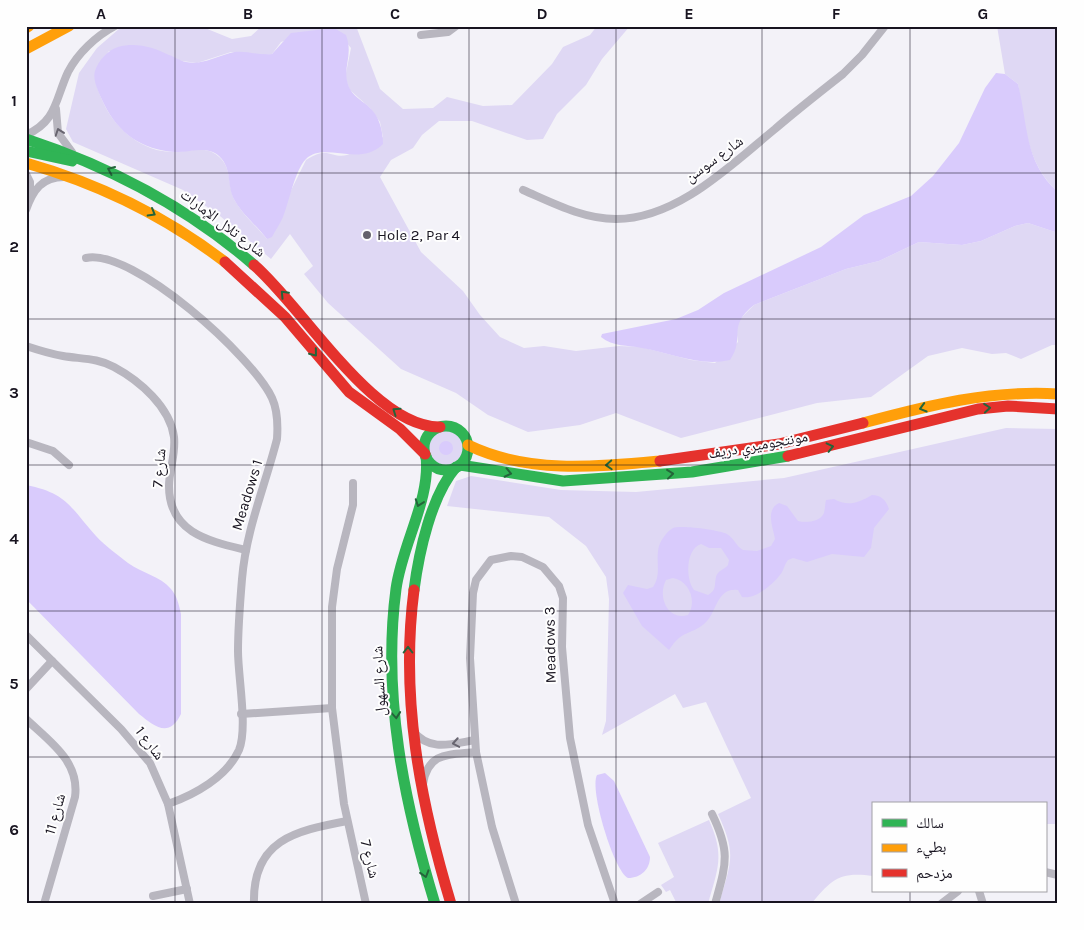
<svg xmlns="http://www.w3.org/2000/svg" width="1084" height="930" viewBox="0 0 1084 930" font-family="Karla,'Noto Naskh Arabic',sans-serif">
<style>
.green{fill:#dfd8f4;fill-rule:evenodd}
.water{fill:#d9cbfc;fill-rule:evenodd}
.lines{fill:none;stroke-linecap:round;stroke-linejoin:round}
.street{stroke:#b8b6bf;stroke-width:8}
.fast{stroke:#30b455;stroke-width:11}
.slow{stroke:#ff9f0a;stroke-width:11}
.jam{stroke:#e5322d;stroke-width:11}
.oneway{stroke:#686570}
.oneway2{stroke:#24643a}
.grid{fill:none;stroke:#181420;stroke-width:1;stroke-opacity:0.55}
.poi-dot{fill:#65626c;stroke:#fefefe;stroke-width:2}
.labels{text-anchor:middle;stroke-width:4;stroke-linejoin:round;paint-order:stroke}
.street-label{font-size:15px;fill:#181420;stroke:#fefefe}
.poi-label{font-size:15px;fill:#181420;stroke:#fefefe;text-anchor:start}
.neatline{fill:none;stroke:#181420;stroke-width:2}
.grid-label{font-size:16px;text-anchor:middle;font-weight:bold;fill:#181420}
</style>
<rect width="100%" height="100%" fill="#f3f2f8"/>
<!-- green -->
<g class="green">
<path d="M 126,26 L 200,26 L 232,39 L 251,36 L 262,26 L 356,26 L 380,89 L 403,109 L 433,108 L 447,97 L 483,106 L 512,105 L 552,64 L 563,47 L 590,35 L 597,26 L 630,26 L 602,59 L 586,85 L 557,114 L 543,139 L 527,140 L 472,121 L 439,121 L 422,135 L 413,148 L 391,160 L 380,177 L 421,252 L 463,291 L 480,315 L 500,337 L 524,348 L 544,346 L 576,351 L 619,346 L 641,347 L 691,360 L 715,363 L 738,342 L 736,328 L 740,319 L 754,305 L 846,269 L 879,261 L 919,242 L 962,245 L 981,241 L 1015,226 L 1028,223 L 1058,233 L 1058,345 L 1052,345 L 1021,359 L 1006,353 L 992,354 L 962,348 L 928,356 L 871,397 L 817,403 L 681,438 L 616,413 L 580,425 L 528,432 L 488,415 L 456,393 L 401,369 L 328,303 L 304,274 L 313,266 L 290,234 L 271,259 L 220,216 L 183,190 L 73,142 L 66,129 L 79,73 L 97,48 L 120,28 ZM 334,28 L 351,48 L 345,78 L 350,90 L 370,108 L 380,122 L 383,137 C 372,142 359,151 347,155 C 332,159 328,145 306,160 L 267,239 C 257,227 243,215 235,201 C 227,186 233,168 218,156 C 206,146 192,151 178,152 C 145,154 116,131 103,102 C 92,78 93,72 109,51 L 197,63 L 231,52 L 261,56 L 272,54 L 281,42 L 314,31 Z"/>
<path d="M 997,26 L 1058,26 L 1058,192 C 1026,163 1025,124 1018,84 L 1005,74 Z"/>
<path d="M 1006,428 L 1058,429 L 1058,824 L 1045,824 L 1045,804 L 873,804 L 873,876 C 839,871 831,880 811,904 L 719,904 C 731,861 737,855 718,814 L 751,798 L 706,702 L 683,708 L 675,694 L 602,735 L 606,721 L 609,599 L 606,577 L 586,546 L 549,517 L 447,506 L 456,481 L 471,476 L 561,490 L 636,492 L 784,478 Z"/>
<circle cx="446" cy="448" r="17"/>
<path d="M 709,820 C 725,856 718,868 708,904 L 677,904 L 670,890 L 666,892 L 661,885 L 674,877 L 658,843 Z"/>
</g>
<!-- water -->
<g class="water">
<path d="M 334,28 L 346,35 C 354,57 341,68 349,87 C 352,95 361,100 368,106 C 379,115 383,130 383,144 C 359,168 325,141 306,159 C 295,170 289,202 283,217 C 280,224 275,231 272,237 L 267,239 C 257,226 243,215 235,201 C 226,186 233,169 219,156 C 206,145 190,153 175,152 C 142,150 118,133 104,104 C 100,95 92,81 95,71 C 98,61 108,50 118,47 C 136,42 153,47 169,55 C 175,57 180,61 186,62 C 203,65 215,57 230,53 C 243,49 258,56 272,54 L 291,33 Z"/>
<path d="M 996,73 L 1005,74 L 1018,84 C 1028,124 1024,162 1058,192 L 1058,233 L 1028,223 L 1015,226 L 981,241 L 962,245 L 919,242 L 879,261 L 846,269 L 754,305 C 726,327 746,337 730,360 C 699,367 672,353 642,348 C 628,345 613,347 601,337 L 602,334 L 676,319 L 698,310 L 724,293 L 821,247 L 864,215 L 911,196 L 933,176 L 959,143 L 985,88 Z"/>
<circle cx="446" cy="448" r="7"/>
<path d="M 26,485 C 67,493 70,507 96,536 C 105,546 118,555 128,563 C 142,573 160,576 171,589 C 177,596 179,605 181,614 L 181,714 C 169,739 154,726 139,714 L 26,599 Z"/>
<path d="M 872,495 C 881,495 886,500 889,509 L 874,528 L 871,548 L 864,557 L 832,554 L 807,562 L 793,558 L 788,560 C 784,565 784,570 780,575 C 773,584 755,600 742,597 L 738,590 C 716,587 717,614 704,624 C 689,636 683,629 669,650 L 642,626 L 623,593 L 628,585 L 647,589 L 653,587 C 662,574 655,561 659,546 C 661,540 667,531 673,528 C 682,525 718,530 727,534 C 734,538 736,546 743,550 L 757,551 L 771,546 L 775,539 C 773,527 765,510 779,503 L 787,506 L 798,521 C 806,523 820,522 824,513 C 825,509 825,504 826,500 L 834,499 C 848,507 858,503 872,495 ZM 701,544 L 709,548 L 721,548 L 729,560 L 728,565 C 725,569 717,571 716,577 C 714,585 717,590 708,595 L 694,590 C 685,578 686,549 701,544 ZM 673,578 C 690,581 697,602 688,615 C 668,621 657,597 666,580 Z"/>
<path d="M 605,773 L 614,781 L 650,857 C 650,869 641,878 628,878 C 614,872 589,789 597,775 Z"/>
</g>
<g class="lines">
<!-- street -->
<g class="street">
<path d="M 421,35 L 448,32 L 456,26"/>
<path d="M 56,109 L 58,133 L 72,152"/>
<path d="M 26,135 C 57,121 55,100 68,72 C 78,53 96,36 115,26"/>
<path d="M 26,174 L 30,182 L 30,197"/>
<path d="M 523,190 C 553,203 583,219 616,219 C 677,219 731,165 775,129 C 797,110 820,92 843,74 L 862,55 L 885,26"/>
<path d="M 26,210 C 33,190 42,177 64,177"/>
<path d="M 86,258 C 133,248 253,357 272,398 C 278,411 278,425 277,439 C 265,486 246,530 242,579 C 240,603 238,627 238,651 C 238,677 248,728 239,750 C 227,777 194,795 168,804"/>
<path d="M 26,346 C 38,350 51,354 63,356 C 81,359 98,358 114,367 C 140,381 170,407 174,437 C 176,454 169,470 169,486 C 169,533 209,541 246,550"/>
<path d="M 26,442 L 53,451 L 69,465"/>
<path d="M 353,483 L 353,505 L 337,569 L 332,607 L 332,708 L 344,804 L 366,904"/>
<path d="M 26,635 L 121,729 L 150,763 L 168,804 L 190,904"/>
<path d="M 26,689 L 52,661"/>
<path d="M 241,714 L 332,708"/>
<path d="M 26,719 C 49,741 80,761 75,797 L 44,904"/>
<path d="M 413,731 C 430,752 451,744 475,740"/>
<path d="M 423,784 C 428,751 450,755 476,752"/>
<path d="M 712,814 C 731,853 726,864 715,904"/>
<path d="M 1045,872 L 1058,875"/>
<path d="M 979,891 L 983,904"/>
<path d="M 153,896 L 187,889"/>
<path d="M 254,904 C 252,840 295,831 347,821"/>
<path d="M 516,904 L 492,827 L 476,752 L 470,658 L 473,593 L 476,580 L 491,560 L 511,556 L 522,557 L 543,567 L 559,586 L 563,598 L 562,647 L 570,738 L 588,825 L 615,904"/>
<path d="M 640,904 L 658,892"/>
<path d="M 941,904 L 958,891"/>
</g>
<!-- fast -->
<g class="fast">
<path d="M 26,139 C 111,167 186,206 254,265"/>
<path d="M 26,151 L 72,161"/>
<circle cx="446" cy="448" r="22"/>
<path d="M 426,456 C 431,499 402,544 396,589 C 382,696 404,802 435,904"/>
<path d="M 460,465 L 563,481 L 692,472 L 788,456"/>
<path d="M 414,590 C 419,552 431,496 456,467"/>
</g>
<!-- slow -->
<g class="slow">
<path d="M 26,28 L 29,26"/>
<path d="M 26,49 L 69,26"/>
<path d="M 26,163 C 100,184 164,215 225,262"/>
<path d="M 863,423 C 930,405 989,390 1058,394"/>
<path d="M 468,445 C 528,474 596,467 660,461"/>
</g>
<!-- jam -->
<g class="jam">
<path d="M 225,262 L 285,317 L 349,392 L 400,429 L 425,454"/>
<path d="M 254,265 C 303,307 374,428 440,427"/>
<path d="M 788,456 L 978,409 L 1008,406 L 1058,409"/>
<path d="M 660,461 L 779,444 L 863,423"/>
<path d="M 414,590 C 400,698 420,801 451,904"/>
</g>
</g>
<!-- one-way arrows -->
<defs><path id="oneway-chevron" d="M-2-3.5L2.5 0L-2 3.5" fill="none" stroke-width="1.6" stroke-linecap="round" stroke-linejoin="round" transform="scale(1.25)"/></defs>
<g class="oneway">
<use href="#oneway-chevron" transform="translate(59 132) rotate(-109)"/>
<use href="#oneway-chevron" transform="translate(456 743) rotate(170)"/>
</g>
<g class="oneway2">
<use href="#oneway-chevron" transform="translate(111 170) rotate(-156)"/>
<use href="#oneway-chevron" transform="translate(152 213) rotate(30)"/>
<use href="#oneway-chevron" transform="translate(284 294) rotate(-133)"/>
<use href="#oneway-chevron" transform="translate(314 353) rotate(51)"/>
<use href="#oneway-chevron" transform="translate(923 408) rotate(164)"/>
<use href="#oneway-chevron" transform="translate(987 408) rotate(-5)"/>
<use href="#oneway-chevron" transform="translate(396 411) rotate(-145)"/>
<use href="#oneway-chevron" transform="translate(830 447) rotate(-13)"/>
<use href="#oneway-chevron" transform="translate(609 465) rotate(177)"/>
<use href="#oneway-chevron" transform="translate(508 473) rotate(12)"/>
<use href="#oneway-chevron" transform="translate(670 474) rotate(-6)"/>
<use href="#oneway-chevron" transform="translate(419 503) rotate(110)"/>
<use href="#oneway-chevron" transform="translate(408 650) rotate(-90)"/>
<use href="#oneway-chevron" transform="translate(396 715) rotate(85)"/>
<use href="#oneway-chevron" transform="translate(425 874) rotate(73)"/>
</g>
<!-- grid -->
<path class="grid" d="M 175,26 L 175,904M 322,26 L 322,904M 469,26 L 469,904M 616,26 L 616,904M 762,26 L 762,904M 910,26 L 910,804M 26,173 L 1058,173M 26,319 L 1058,319M 26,465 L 1058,465M 26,611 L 1058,611M 26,757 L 1058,757M 910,891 L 910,904"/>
<!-- markers -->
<circle class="poi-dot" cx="367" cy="235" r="5"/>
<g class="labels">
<!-- street labels -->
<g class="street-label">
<text transform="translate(714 159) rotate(-36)" y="5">شارع سوسن</text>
<text transform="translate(223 223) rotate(37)" y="5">شارع تلال الإمارات</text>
<text transform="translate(758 445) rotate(-10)" y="5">مونتجوميري دريف</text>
<text transform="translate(159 468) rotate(-85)" y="5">شارع 7</text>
<text transform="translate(247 495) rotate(-73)" y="5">Meadows 1</text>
<text transform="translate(550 645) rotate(-91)" y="5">Meadows 3</text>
<text transform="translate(379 681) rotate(-93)" y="5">شارع السهول</text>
<text transform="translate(150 743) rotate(53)" y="5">شارع 1</text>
<text transform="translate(55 814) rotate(-74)" y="5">شارع 11</text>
<text transform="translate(370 859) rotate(76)" y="5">شارع 7</text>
</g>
<!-- poi labels -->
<g class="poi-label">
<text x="377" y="240">Hole 2, Par 4</text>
</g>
</g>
<!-- border -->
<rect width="1084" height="930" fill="none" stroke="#fefefe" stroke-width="55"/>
<!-- legend -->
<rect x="872" y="802" width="175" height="90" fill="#fefefe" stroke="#a2a0a5"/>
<rect x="882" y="819" width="25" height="8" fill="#30b455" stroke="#a2a0a5"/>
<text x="916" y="828" font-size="15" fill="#181420">سالك</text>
<rect x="882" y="844" width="25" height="8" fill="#ff9f0a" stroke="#a2a0a5"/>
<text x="916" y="852" font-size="15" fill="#181420">بطيء</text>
<rect x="882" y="869" width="25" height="8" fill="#e5322d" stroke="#a2a0a5"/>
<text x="916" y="878" font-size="15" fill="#181420">مزدحم</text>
<rect x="28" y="28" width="1028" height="874" class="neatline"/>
<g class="grid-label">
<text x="101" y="19">A</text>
<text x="248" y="19">B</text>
<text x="395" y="19">C</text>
<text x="542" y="19">D</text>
<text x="689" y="19">E</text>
<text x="836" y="19">F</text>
<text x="983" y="19">G</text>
<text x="14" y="106">1</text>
<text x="14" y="252">2</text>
<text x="14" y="398">3</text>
<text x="14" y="544">4</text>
<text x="14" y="689">5</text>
<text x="14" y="835">6</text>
</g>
</svg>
